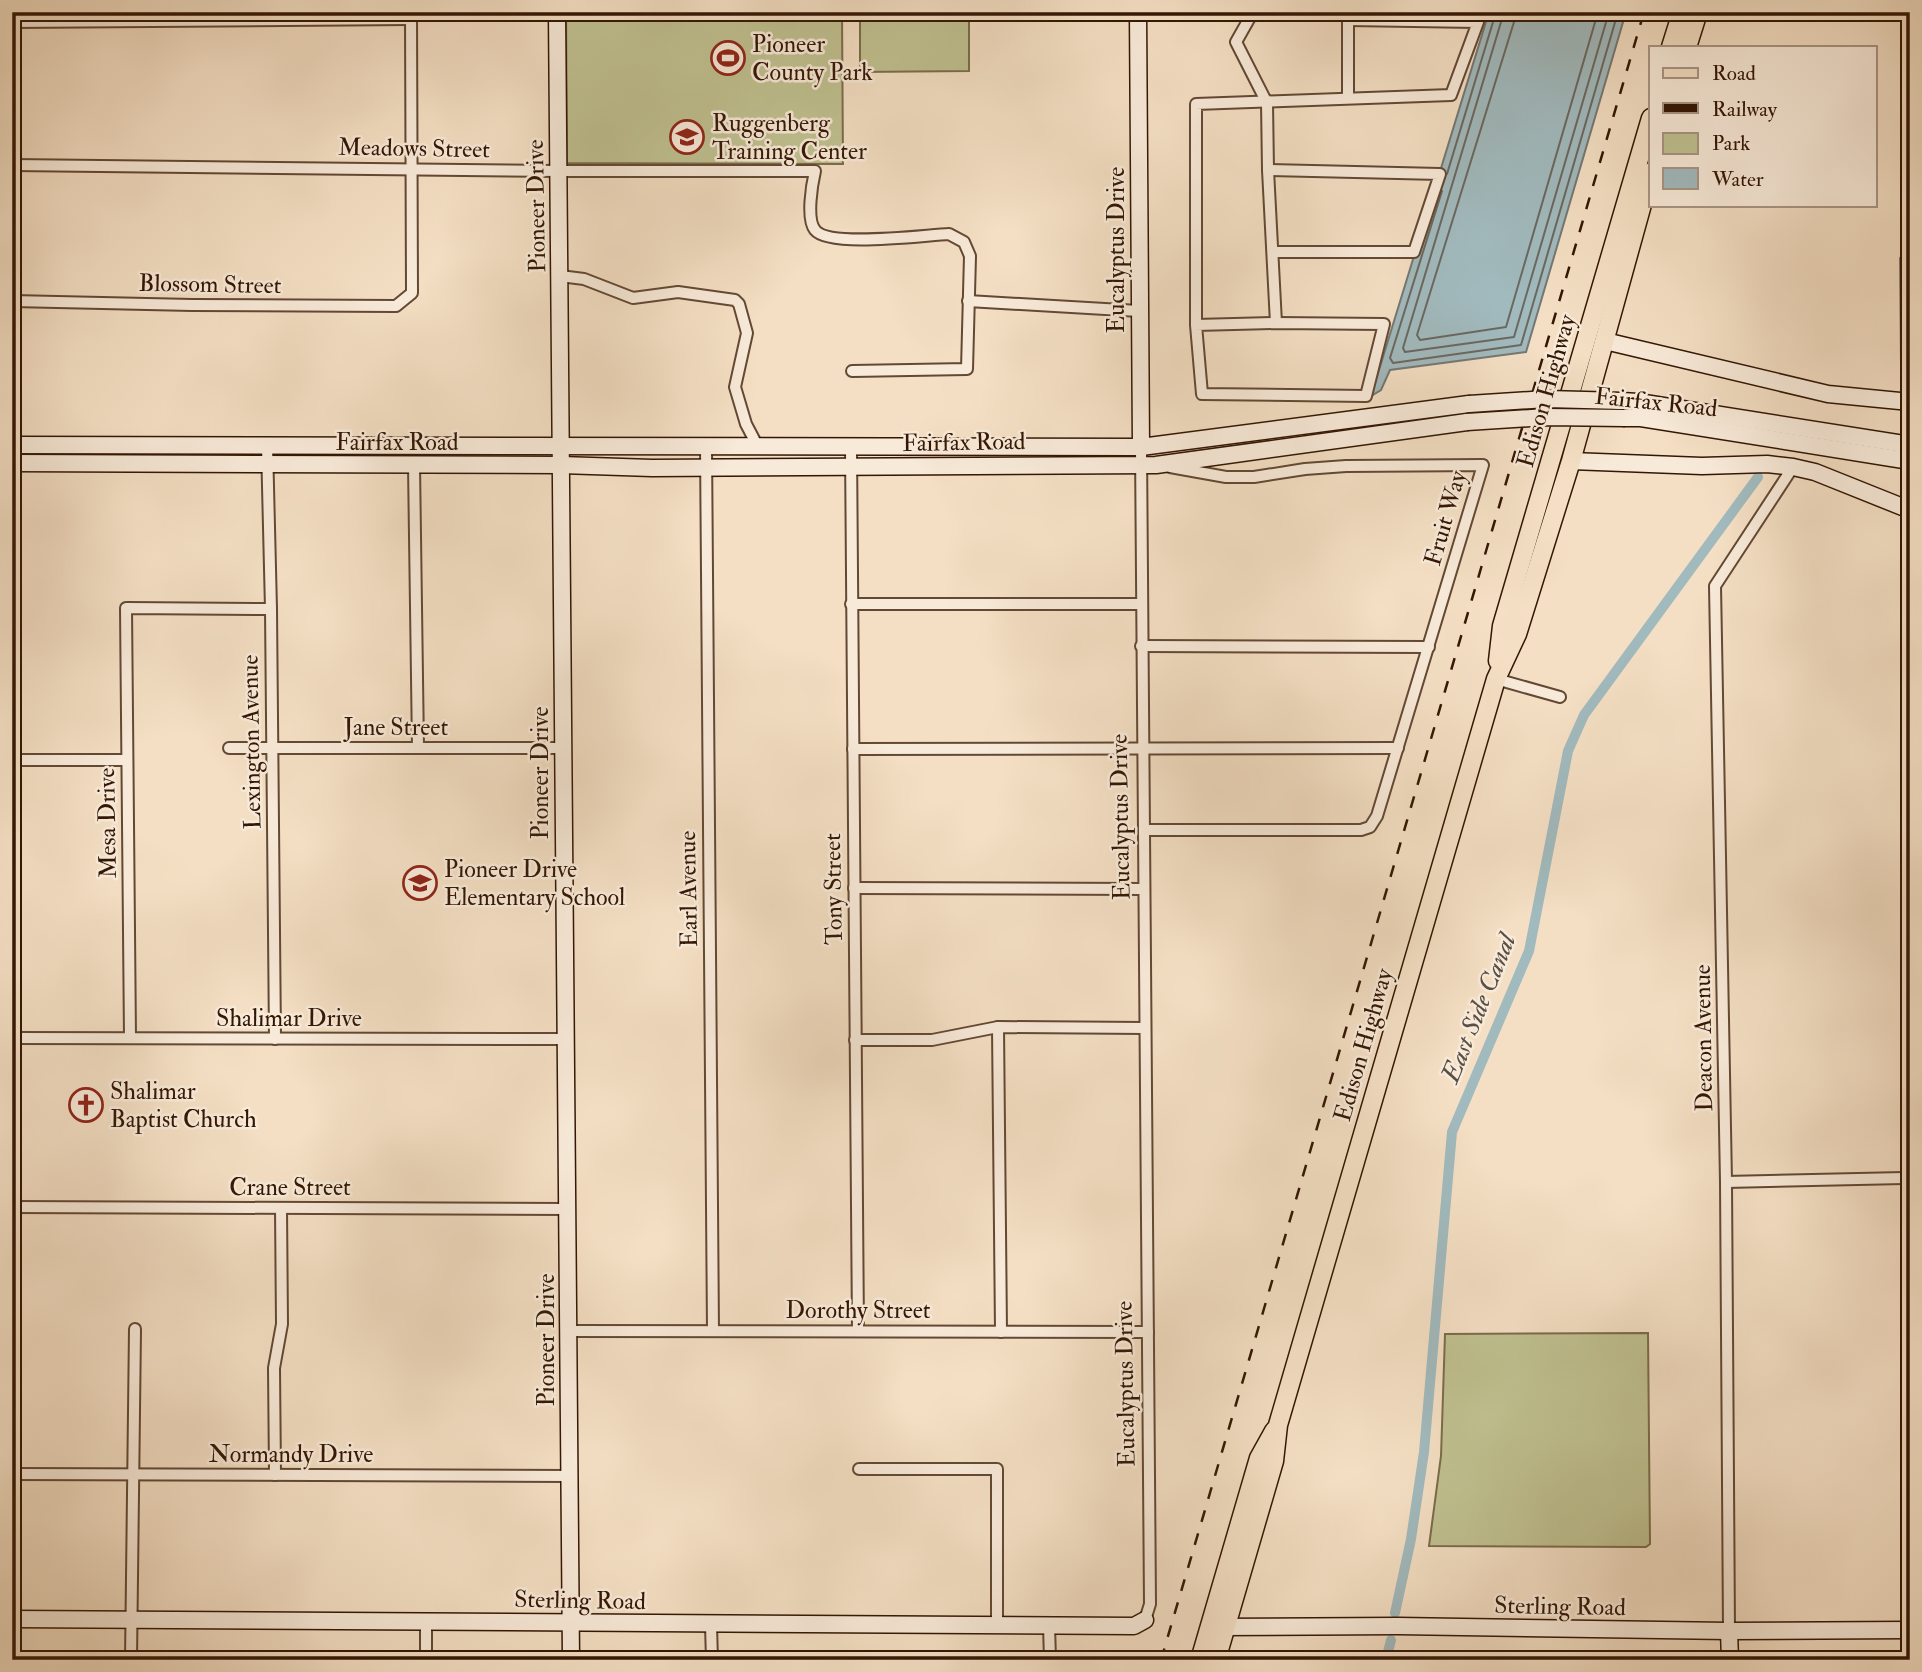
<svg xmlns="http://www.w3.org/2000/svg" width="1922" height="1672" viewBox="0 0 1922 1672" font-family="'IM FELL Double Pica',serif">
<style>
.green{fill:#c0c191;stroke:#7a6c4a;stroke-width:2}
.water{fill:#a1babe;stroke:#757874;stroke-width:2}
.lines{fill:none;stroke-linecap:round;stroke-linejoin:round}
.shore{stroke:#6a6861;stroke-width:2}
.canal{stroke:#a1babe;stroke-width:10}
.street-casing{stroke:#634834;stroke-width:14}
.secondary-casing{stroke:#331604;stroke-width:19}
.primary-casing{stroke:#331604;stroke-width:21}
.street{stroke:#f8ead9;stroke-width:10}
.secondary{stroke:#f8ead9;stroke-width:16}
.primary{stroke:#f4dfc4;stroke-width:18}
.rail{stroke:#331604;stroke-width:2.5;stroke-dasharray:12 12;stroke-linecap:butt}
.secondary-bridge-casing{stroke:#331604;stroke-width:19;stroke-linecap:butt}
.secondary-bridge{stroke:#f8ead9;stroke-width:16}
.labels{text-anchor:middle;stroke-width:5;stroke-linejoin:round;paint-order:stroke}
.poi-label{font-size:24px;fill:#331604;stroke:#f8ead9;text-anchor:start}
.street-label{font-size:24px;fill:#331604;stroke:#f8ead9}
.water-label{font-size:26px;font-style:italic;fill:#5a4f45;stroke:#f8ead9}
</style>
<rect width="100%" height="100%" fill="#f4dfc4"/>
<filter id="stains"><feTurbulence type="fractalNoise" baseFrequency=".00286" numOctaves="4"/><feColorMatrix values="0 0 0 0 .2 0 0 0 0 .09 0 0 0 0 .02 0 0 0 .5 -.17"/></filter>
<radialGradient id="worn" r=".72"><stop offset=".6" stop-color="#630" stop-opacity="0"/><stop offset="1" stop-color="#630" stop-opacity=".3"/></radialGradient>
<!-- green -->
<g class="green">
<path d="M 566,12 L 842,12 L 843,164 L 567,163 Z"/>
<path d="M 860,12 L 969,12 L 969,71 L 860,72 Z"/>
<path d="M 1648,1333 L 1650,1544 L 1646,1547 L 1429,1546 L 1441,1456 L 1445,1334 Z"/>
</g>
<!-- water -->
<g class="water">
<path d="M 1489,12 L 1626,12 L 1526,352 L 1390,370 L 1381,390 L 1371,396 Z"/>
<path d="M 1910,250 L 1910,369 L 1901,362 L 1900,258 Z"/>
</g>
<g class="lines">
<!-- shore -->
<g class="shore">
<path d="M 1504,12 L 1403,348 L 1405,352 L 1514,337 L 1609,12"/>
<path d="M 1515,12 L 1514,22 L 1417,335 L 1420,340 L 1506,327 L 1598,12"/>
<path d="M 1447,174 L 1496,12"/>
<path d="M 1442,191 L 1390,358 L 1393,363 L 1521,345 L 1618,12"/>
<path d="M 1910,259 L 1907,263 L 1910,360"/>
</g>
<!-- canal -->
<g class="canal">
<path d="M 1395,1613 L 1411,1539 L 1424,1452 L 1452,1132 L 1529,951 L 1568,751 L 1584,715 L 1758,477"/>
<path d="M 1386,1660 L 1391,1640"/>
</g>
<!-- street casing -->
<g class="street-casing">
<g id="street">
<path d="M 1253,12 L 1236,42 L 1267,103 L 1268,170 L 1276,323"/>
<path d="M 1348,15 L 1348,98"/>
<path d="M 12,22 L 411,19"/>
<path d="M 12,165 L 559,171 L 815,171 C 812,184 806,219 815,230 C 829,248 924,235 949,234 L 964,242 L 970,256 L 967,369 L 852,371"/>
<path d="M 1268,170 L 1440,174 L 1414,252 L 1273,252"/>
<path d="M 560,276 L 584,279 L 633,298 L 678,292 L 735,300 L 739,304 L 747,333 L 735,387 L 746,424 L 758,447"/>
<path d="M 12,301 L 192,305 L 396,306 L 412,293 L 411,12"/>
<path d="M 968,301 L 1139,311"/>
<path d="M 1196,325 L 1276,323 L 1384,324 L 1366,396 L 1202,394 L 1196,325 L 1196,104 L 1451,95 L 1478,22 L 1348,20"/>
<path d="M 267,445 L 271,609 L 275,1039"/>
<path d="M 706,447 L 713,1331"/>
<path d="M 851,447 L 858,1331"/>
<path d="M 1141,447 L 1150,1604 L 1145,1620"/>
<path d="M 414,465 L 418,748"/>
<path d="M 851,604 L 1141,604"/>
<path d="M 1141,646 L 1429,647"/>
<path d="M 1496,679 L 1560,697"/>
<path d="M 229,748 L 563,748"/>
<path d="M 853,749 L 1398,748"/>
<path d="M 12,760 L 127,760"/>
<path d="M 1144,830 L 1361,830 L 1370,827 L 1377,816 L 1483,465 L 1346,466 L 1305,469 L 1254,477 L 1226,477 L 1170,467"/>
<path d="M 854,888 L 1144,889"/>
<path d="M 998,1027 L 1001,1332"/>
<path d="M 12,1038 L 566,1039"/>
<path d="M 130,1038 L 126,608 L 271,609"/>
<path d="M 855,1040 L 932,1040 L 998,1027 L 1145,1028"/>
<path d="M 1726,1182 L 1904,1178"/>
<path d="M 12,1207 L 567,1209"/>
<path d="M 568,1331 L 1148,1332"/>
<path d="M 859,1469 L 997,1469 L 997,1626"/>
<path d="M 12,1474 L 570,1476"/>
<path d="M 275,1475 L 274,1368 L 282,1324 L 281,1208"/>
<path d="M 426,1621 L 426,1660"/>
<path d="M 711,1625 L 712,1660"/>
<path d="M 1049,1625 L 1050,1660"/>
<path d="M 1729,1631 L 1726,1182 L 1715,586 L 1793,467"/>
<path d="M 131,1660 L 135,1329"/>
</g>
</g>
<!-- secondary casing -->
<g class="secondary-casing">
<g id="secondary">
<path d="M 557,12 L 571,1660"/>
<path d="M 1138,12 L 1141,447"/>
<path d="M 1605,341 L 1828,394 L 1910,402"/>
<path d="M 1622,401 L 1638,402 L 1910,445"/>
<path d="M 1625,418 L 1641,418 L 1910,461"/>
<path d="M 12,445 L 1141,447 L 1469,404"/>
<path d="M 1571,461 L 1702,466 L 1767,464 L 1793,467 L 1815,472 L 1910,510"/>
<path d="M 12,463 L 561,465 L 652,468 L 1156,465 L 1467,422"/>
<path d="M 12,1619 L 1134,1626 L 1145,1620"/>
<path d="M 1216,1627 L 1398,1626 L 1729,1631 L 1910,1630"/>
<path d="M 1729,1631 L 1730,1660"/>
</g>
</g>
<!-- primary casing -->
<g class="primary-casing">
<g id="primary">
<path d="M 1671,47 L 1682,12"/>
<path d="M 1687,47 L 1698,12"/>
<path d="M 1498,661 L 1502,626 L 1651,118"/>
<path d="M 1200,1660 L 1259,1458 L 1274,1431"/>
<path d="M 1216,1660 L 1274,1461 L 1278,1425 L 1496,679 L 1517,634 L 1571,461 L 1651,172"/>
</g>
</g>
<!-- street -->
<use href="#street" class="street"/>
<!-- secondary -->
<use href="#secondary" class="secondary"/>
<!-- primary -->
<use href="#primary" class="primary"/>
<!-- rail -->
<path class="rail" d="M 1161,1660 L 1644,12"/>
<!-- secondary-bridge casing -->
<g class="secondary-bridge-casing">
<g id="secondary-bridge">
<path d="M 1469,404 L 1547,399 L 1622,401"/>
<path d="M 1467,422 L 1547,417 L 1625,418"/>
</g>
</g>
<!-- secondary-bridge -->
<use href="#secondary-bridge" class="secondary-bridge"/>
</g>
<!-- icons -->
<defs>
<g id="stadium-ring" transform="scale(1.75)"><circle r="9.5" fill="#f8ead9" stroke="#8f2418" stroke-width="1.5"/><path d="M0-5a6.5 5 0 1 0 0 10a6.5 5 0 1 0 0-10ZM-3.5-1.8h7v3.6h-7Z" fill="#8f2418"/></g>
<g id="school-ring" transform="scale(1.75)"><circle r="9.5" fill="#f8ead9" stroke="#8f2418" stroke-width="1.5"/><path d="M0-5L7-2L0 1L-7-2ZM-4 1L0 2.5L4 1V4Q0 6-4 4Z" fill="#8f2418"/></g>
<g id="church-ring" transform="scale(1.75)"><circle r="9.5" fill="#f8ead9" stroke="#8f2418" stroke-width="1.5"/><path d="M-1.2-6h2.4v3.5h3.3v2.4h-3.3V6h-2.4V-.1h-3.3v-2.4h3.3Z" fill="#8f2418"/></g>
</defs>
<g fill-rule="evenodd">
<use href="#stadium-ring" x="728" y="58"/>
<use href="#school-ring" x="687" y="137"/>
<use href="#school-ring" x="420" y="883"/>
<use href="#church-ring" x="86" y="1105"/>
</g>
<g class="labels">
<!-- poi labels -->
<g class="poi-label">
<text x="752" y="52">Pioneer<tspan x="752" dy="28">County Park</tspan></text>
<text x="712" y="131">Ruggenberg<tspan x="712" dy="28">Training Center</tspan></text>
<text x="444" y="877">Pioneer Drive<tspan x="444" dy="28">Elementary School</tspan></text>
<text x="110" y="1099">Shalimar<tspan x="110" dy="28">Baptist Church</tspan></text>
</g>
<!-- street labels -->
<g class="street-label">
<text transform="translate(414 148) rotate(1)" y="8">Meadows Street</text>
<text transform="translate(536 206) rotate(-91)" y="8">Pioneer Drive</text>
<text transform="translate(1116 250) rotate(-90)" y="8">Eucalyptus Drive</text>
<text transform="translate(210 284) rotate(1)" y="8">Blossom Street</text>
<text transform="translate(1546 391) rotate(-74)" y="8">Edison Highway</text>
<text transform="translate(1656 402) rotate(6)" y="8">Fairfax Road</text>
<text x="397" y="450">Fairfax Road</text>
<text transform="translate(964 442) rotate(-1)" y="8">Fairfax Road</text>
<text transform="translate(1445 518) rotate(-74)" y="8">Fruit Way</text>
<text x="396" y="735">Jane Street</text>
<text transform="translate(251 742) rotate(-91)" y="8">Lexington Avenue</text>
<text transform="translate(540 773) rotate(-90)" y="8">Pioneer Drive</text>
<text transform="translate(1120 817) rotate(-91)" y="8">Eucalyptus Drive</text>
<text transform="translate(107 823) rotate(-91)" y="8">Mesa Drive</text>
<text transform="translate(688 889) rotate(-91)" y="8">Earl Avenue</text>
<text transform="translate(833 889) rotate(-91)" y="8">Tony Street</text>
<text x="289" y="1026">Shalimar Drive</text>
<text transform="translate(1703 1038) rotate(-91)" y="8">Deacon Avenue</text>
<text transform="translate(1363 1045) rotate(-74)" y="8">Edison Highway</text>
<text x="290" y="1195">Crane Street</text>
<text x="858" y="1318">Dorothy Street</text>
<text transform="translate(546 1340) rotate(-90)" y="8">Pioneer Drive</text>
<text transform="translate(1125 1384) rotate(-91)" y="8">Eucalyptus Drive</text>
<text x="291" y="1462">Normandy Drive</text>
<text transform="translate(580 1600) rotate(1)" y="8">Sterling Road</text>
<text transform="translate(1560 1606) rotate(1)" y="8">Sterling Road</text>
</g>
<!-- water labels -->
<g class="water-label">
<text transform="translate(1478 1008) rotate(-68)" y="9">East Side Canal</text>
</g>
</g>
<!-- margin -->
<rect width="1922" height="1672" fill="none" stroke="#f4dfc4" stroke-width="42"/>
<rect x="14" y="14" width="1894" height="1644" fill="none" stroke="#331604" stroke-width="3.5"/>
<rect x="21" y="21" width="1880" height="1630" fill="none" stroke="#331604" stroke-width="2"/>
<!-- legend -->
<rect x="1649" y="46" width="228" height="161" fill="#f8ead9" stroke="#a99584" stroke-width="2"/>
<rect x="1663" y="68" width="35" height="10" fill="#f4dfc4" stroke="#a99584" stroke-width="2"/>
<text x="1712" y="80" font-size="21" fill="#331604">Road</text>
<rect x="1663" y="103" width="35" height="10" fill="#331604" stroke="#a99584" stroke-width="2"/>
<text x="1712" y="116" font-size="21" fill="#331604">Railway</text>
<rect x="1663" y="133" width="35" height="21" fill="#c0c191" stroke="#a99584" stroke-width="2"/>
<text x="1712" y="150" font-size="21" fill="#331604">Park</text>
<rect x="1663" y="168" width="35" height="21" fill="#a1babe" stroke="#a99584" stroke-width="2"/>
<text x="1712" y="186" font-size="21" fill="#331604">Water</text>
<rect width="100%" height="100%" filter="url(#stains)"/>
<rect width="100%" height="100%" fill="url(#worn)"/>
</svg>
